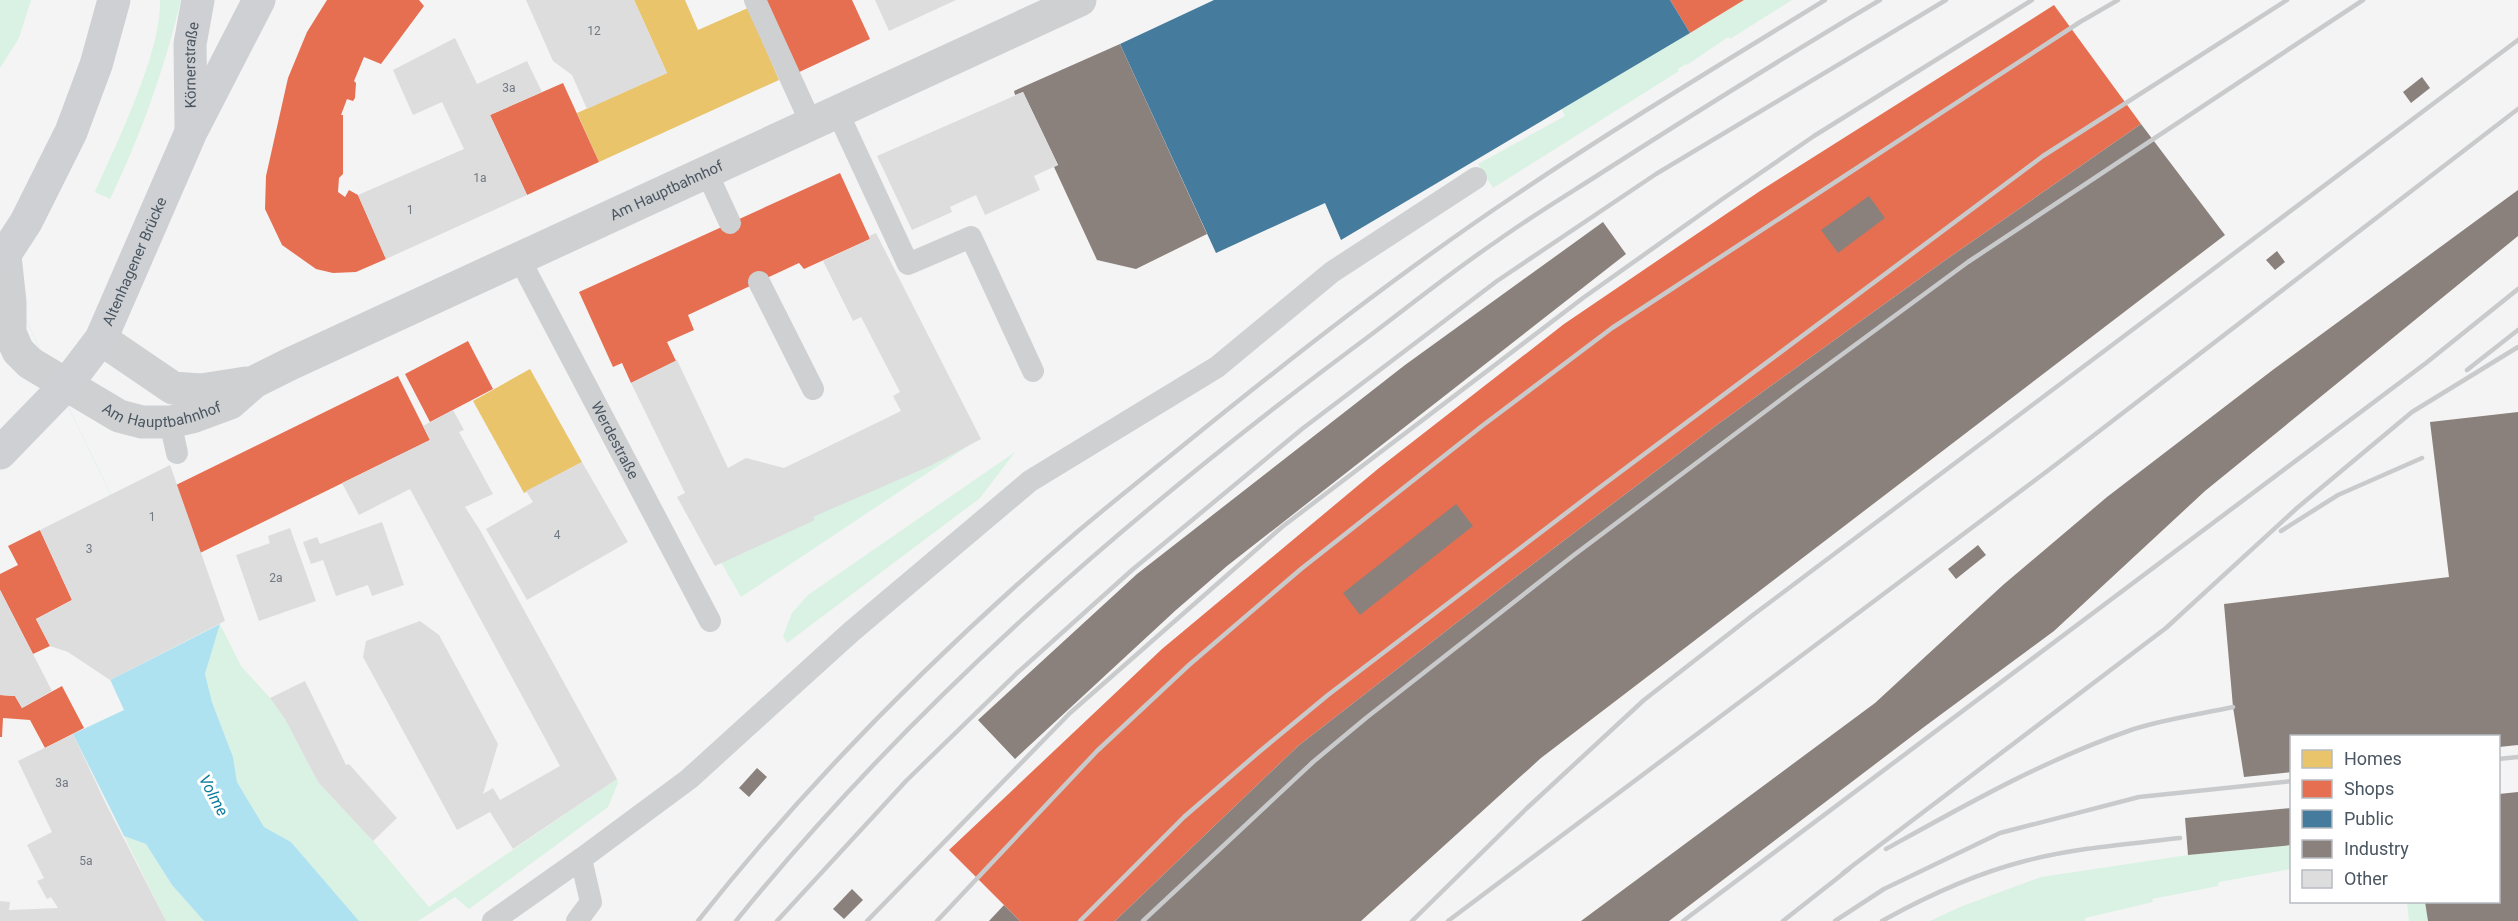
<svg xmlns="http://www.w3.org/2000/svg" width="2518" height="921" viewBox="0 0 2518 921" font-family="Roboto,sans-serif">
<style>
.green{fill:#d9f2e3}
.water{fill:#aee2f0}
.pier{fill:#f4f4f4}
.homes{fill:#e9c46a}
.shops{fill:#e76f51}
.public{fill:#457b9d}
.industry{fill:#8a817c}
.building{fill:#ddddde}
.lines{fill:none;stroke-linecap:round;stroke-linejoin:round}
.lane{stroke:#ced0d2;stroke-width:22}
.street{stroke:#ced0d2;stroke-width:33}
.secondary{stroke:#ced0d4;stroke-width:33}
.rail{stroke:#c9cacc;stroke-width:4.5}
.labels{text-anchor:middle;stroke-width:6;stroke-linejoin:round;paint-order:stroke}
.number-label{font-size:12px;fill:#707881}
.street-label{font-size:15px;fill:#4a5661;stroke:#fff}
.water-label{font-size:16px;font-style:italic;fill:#0c7c9b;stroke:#fff}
</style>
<rect width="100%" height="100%" fill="#f4f4f4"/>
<!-- green -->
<g class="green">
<path d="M 0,0 L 31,0 L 19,38 L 0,68 Z"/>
<path d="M 160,0 L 181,0 C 164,70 141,135 110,199 L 95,192 C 116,145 162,51 160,0 Z"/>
<path d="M 1744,0 L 1792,0 L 1730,39 L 1728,37 L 1687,65 L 1686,64 L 1678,69 L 1679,71 L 1493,188 L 1478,164 L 1565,116 L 1561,108 Z"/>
<path d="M 980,438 L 741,597 L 719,559 Z"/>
<path d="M 1015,452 L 980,498 L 787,643 L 783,636 L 792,613 L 808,595 Z"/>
<path d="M 220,624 L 241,666 L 270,698 L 285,719 L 318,782 L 373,841 L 429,907 L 617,779 L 618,783 L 608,807 L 469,909 L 455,897 L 418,921 L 359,921 L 291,842 L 264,827 L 237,782 L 233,757 L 212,702 L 205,674 Z"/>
<path d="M 124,836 L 146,844 L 172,885 L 204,921 L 166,921 Z"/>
<path d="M 2291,845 L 2291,869 L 2219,882 L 2218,886 L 2152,899 L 2153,902 L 2085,918 L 2085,921 L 1930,921 L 1960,907 L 2041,877 L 2188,855 Z"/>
<path d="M 2407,902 L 2425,902 L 2428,921 L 2409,921 Z"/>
</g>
<!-- water -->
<path class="water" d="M 0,266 L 183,643 L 220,624 L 205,674 L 212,702 L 233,757 L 237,782 L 264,827 L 291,842 L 359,921 L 204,921 L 172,885 L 146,844 L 124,836 L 73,734 L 124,710 L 75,603 Z"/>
<!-- pier -->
<path class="pier" d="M 0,266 L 183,643 L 110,680 L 0,449 Z"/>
<!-- homes -->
<g class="homes">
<path d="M 634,0 L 685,0 L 698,30 L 748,8 L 779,80 L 599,162 L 577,113 L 667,73 Z"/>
<path d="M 530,369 L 582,462 L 524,493 L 473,401 Z"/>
</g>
<!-- shops -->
<g class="shops">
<path d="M 327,0 L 419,0 L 424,6 L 381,64 L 364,57 L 354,81 L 356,83 L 355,98 L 353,101 L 347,99 L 341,115 L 343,115 L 343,174 L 339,178 L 338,192 L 345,197 L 349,190 L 358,195 L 386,259 L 356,272 L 333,273 L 316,269 L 282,245 L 265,209 L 266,176 L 288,78 L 307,32 Z"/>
<path d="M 765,0 L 852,0 L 870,39 L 795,74 Z"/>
<path d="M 1670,0 L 1744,0 L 1690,33 Z"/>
<path d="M 2054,5 L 2141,124 L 1944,261 L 1714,427 L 1500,589 L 1298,746 L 1115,921 L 1020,921 L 949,850 L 1162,649 L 1379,468 L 1564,324 L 1760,191 Z"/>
<path d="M 563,83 L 599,162 L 527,195 L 490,115 Z"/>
<path d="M 840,173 L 870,239 L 804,269 L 799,263 L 688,315 L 694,330 L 667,342 L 676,361 L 631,383 L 622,363 L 613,367 L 579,292 Z"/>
<path d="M 468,341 L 493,389 L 430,422 L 405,374 Z"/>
<path d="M 398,376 L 430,440 L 200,553 L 176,485 Z"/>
<path d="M 40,530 L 72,600 L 36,619 L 50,646 L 33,654 L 0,590 L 0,574 L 18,565 L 8,546 Z"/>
<path d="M 62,686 L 84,728 L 45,748 L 30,720 L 3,718 L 2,737 L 0,737 L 0,695 L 15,696 L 22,708 Z"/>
</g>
<!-- public -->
<path class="public" d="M 1214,0 L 1670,0 L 1690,33 L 1341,240 L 1325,203 L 1216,253 L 1120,44 Z"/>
<!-- industry -->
<g class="industry">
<path d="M 1120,44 L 1207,234 L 1136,269 L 1097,260 L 1054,167 L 1058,165 L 1023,92 L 1015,95 L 1014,91 Z"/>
<path d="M 2422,77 L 2430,88 L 2411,103 L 2403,92 Z"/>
<path d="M 2141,124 L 2225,235 L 1541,758 L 1361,921 L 1115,921 L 1298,746 L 1500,589 L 1714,427 L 1944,261 Z"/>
<path d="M 2518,190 L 2518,236 L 2205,491 L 2054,631 L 1924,727 L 1669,921 L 1581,921 L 1875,703 L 2003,585 L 2107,497 L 2274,369 Z"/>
<path d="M 1869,196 L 1885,218 L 1838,253 L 1821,230 Z"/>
<path d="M 1603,222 L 1626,254 L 1227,566 L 1176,610 L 1015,759 L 978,720 L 1137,574 L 1405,365 Z"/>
<path d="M 2277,251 L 2285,262 L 2275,270 L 2266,260 Z"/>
<path d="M 2518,412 L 2518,745 L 2499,747 L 2499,736 L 2292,736 L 2292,772 L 2244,777 L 2233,707 L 2224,604 L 2449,577 L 2430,422 Z"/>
<path d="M 1456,504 L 1473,526 L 1360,615 L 1343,593 Z"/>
<path d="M 1978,545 L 1986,555 L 1956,579 L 1948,569 Z"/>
<path d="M 757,768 L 767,777 L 749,797 L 739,788 Z"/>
<path d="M 2518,792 L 2518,921 L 2428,921 L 2425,902 L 2499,902 L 2499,794 Z"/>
<path d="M 2292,808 L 2292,845 L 2188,855 L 2185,818 Z"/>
<path d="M 852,889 L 863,900 L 844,919 L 833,909 Z"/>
<path d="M 1004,905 L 1020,921 L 989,921 Z"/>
</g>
<!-- building -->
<g class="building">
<path d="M 526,0 L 634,0 L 667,73 L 587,109 L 572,75 L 553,61 Z"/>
<path d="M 875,0 L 956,0 L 889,31 Z"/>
<path d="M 455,38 L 477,84 L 527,61 L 542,92 L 490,115 L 527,195 L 386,259 L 358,195 L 464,149 L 442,102 L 413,115 L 393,70 Z"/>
<path d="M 1023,92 L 1058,165 L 1034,176 L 1040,190 L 985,215 L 976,195 L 950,207 L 952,212 L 912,230 L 877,156 Z"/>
<path d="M 876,233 L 981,439 L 930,466 L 813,517 L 815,520 L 715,566 L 677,497 L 685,493 L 631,383 L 677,360 L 728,468 L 746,458 L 784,468 L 901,411 L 893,396 L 900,392 L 861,317 L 853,321 L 823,261 L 870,239 L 869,236 Z"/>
<path d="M 453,410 L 464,430 L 459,432 L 493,494 L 465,507 L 480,530 L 617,779 L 513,849 L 490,812 L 457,830 L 363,657 L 366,641 L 420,621 L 439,635 L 498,744 L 483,794 L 493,788 L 500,800 L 560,766 L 410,489 L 359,515 L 342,483 L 430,440 L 423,426 Z"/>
<path d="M 582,462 L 628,542 L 527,600 L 486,529 L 533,502 L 526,491 Z"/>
<path d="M 170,465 L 225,621 L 110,680 L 68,652 L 50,646 L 36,619 L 72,600 L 40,530 Z"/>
<path d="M 382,522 L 404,585 L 372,596 L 368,585 L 336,596 L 323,560 L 311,564 L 303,542 L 317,537 L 320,544 Z"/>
<path d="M 290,528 L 316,601 L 259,621 L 236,555 L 270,543 L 268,536 Z"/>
<path d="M 0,590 L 52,691 L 22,708 L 15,696 L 0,695 Z"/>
<path d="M 305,681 L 346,765 L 349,764 L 397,818 L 373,841 L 318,782 L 285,719 L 270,698 Z"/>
<path d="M 73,734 L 106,804 L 166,921 L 0,921 L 0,901 L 10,902 L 9,910 L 58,908 L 51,897 L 47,899 L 37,881 L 44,878 L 27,845 L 52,832 L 18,761 Z"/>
</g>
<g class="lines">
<!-- lane -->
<g class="lane">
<path d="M 755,0 L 811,123"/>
<path d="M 837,111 L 908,264 L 971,237 L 1033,371"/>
<path d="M 707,173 L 730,223"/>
<path id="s1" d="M 519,258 L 710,621"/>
<path d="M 759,282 L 813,389"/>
<path d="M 170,422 L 177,453"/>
<path d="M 493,921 L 581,859 L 689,779 L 851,632 L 1030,481 L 1217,367 L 1332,272 L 1476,178"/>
<path d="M 577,921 L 591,902 L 581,859"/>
</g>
<!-- street -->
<g class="street">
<path id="s2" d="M 5,256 L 10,302 L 10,333 L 18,351 L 30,363 L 119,416 L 142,422 L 170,422 L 192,417 L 230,403 L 254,382 L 290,364 L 1080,0"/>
<path d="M 101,339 L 173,388 L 201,390 L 246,383"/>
</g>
<!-- secondary -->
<g class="secondary">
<path id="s3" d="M 191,127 L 190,44 L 198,0"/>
<path d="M 0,262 L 26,222 L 71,132 L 96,65 L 114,0"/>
<path id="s4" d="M 0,453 L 66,385 L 101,339 L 191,132 L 259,0"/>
</g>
<!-- rail -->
<g class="rail">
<path d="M 2467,370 L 2518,330"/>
<path d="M 2281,531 L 2338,495 L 2422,458"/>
<path d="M 2498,759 L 2518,757"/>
<path d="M 1886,849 C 1967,804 2046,759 2134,729 C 2166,719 2201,714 2233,707"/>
<path d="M 1843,873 L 2166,628 L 2297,508 L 2412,412 L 2518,347"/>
<path d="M 698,921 C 810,779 941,649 1077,532 C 1115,500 1153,470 1191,439 C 1296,354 1402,271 1514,196 C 1616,127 1721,64 1825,0"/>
<path d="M 736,921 C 918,696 1140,506 1372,334 C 1413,303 1454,270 1497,241 C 1533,215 1572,192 1609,168 C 1698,111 1789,54 1880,0"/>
<path d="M 777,921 L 906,781 L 1017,673 L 1132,570 L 1302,429 L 1497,281 L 1656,174 L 1946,0"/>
<path d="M 867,921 L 1070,713 L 1282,527 L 1583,298 L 1721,200 L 1814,136 L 2032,0"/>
<path d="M 937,921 L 1097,751 L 1189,665 L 1301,569 L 1482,426 L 1612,328 L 2080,22 L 2118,0"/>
<path d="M 1080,921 L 1184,817 L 1259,752 L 1328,695 L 1599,488 L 2043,156 L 2287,0"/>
<path d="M 1143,921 L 1313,762 L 1366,718 L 1574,555 L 1791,392 L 1968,262 L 2363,0"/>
<path d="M 1412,921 L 1526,809 L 1644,700 L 1753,615 L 2518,40"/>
<path d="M 1448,921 L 2050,469 L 2518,109"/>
<path d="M 1683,921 L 2426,363 L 2518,289"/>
<path d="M 1783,921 L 1849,869"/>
<path d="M 1835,921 L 1884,889 L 2000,833 L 2139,797 L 2292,781"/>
<path d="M 1882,921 C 1927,896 1974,874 2025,861 C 2075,848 2128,844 2180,838"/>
</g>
</g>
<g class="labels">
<!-- number labels -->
<g class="number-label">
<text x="594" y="35">12</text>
<text x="509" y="92">3a</text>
<text x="480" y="182">1a</text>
<text x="410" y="214">1</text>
<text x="152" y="521">1</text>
<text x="557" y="539">4</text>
<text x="89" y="553">3</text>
<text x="276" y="582">2a</text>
<text x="62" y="787">3a</text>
<text x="86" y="865">5a</text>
</g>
<!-- street labels -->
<g class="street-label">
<text dy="5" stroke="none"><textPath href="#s3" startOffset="62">Körnerstraße</textPath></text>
<text dy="5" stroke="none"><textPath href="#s2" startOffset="819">Am Hauptbahnhof</textPath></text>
<text dy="5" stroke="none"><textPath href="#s4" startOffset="237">Altenhagener Brücke</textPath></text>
<text dy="5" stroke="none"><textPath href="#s2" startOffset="261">Am Hauptbahnhof</textPath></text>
<text dy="5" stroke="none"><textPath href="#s1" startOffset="206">Werdestraße</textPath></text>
</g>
<!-- water labels -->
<g class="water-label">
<text transform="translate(214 795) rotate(62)" y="6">Volme</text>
</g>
</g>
<!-- legend -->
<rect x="2290" y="735" width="210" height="168" fill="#ffffff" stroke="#b7bbc0" stroke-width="1.5"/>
<rect x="2302" y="750" width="30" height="18" fill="#e9c46a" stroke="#b7bbc0" stroke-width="1.5"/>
<text x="2344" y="765" font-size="18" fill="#4a5661">Homes</text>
<rect x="2302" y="780" width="30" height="18" fill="#e76f51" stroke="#b7bbc0" stroke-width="1.5"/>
<text x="2344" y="795" font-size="18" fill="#4a5661">Shops</text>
<rect x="2302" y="810" width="30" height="18" fill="#457b9d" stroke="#b7bbc0" stroke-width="1.5"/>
<text x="2344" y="825" font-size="18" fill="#4a5661">Public</text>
<rect x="2302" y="840" width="30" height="18" fill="#8a817c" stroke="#b7bbc0" stroke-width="1.5"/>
<text x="2344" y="855" font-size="18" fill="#4a5661">Industry</text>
<rect x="2302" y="870" width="30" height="18" fill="#ddddde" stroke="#b7bbc0" stroke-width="1.5"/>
<text x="2344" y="885" font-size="18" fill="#4a5661">Other</text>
</svg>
